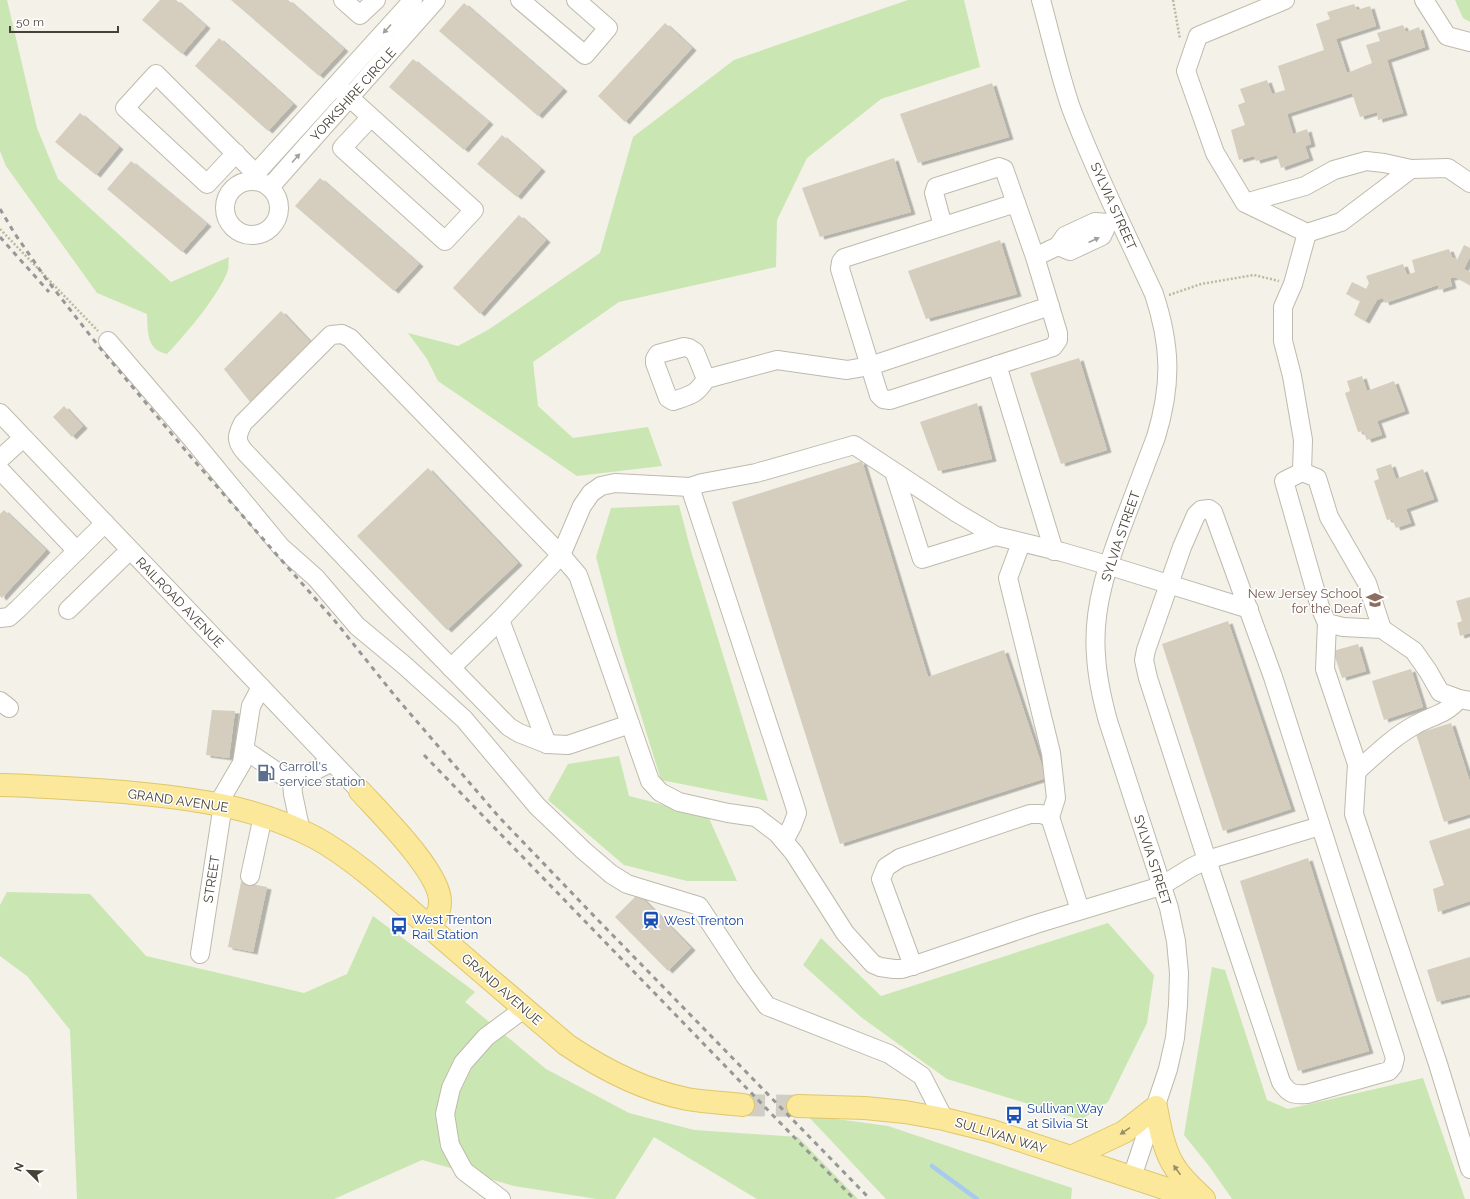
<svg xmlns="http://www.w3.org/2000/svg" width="1470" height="1199" viewBox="0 0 1470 1199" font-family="Raleway,sans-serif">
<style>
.green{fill:#cae6b2}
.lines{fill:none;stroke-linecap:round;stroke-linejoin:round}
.stream{stroke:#a6cbee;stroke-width:4.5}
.building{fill:#d5cebe;filter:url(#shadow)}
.major-tunnel{stroke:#d1cec5;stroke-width:22;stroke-dasharray:22 11;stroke-linecap:butt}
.minor-casing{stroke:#bfbaab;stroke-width:20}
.major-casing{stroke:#e0c76a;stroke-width:24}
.path{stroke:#c0b79d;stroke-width:2.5;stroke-dasharray:2 2;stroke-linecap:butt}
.minor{stroke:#fff;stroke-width:18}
.major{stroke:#fbe89a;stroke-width:22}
.rail{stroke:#979797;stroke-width:3;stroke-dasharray:5 5;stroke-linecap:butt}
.oneway{fill:#a3a09b}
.oneway2{fill:#988d64}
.labels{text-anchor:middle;stroke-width:3;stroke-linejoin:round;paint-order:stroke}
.street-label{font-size:13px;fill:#474237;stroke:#fff}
.education-label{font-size:13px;fill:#785e54;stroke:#fff;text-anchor:end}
.service-label{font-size:13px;fill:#4e5e75;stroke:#fff;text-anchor:start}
.transit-label{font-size:13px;fill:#164399;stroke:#fff;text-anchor:start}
</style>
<defs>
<filter id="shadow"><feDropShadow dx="4.5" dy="2.5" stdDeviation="0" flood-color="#0004"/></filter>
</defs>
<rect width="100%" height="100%" fill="#f3f1e8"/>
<!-- green -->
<g class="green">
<path d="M 0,0 L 7,0 L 37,128 L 58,179 L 171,282 L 229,257 C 228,261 229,266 228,270 C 220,294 185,335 167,354 C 146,350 148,331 147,314 L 97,293 L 6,166 L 0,151 Z"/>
<path d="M 908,0 L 964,0 L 980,67 L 881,99 L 807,158 L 777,220 L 776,267 L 619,302 L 533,362 L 538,406 L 573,438 L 648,427 L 662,466 L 577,476 L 438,381 L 427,359 L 408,333 L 458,346 L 488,330 L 600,253 L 633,137 L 734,60 Z"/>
<path d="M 1455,0 L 1470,0 L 1470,22 L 1463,18 Z"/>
<path d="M 679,505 L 691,551 L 768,801 L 661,780 L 619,644 L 596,557 L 611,508 Z"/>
<path d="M 619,756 L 629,796 L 708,816 L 737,881 L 687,881 L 624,865 L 548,800 L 568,764 Z"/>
<path d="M 7,892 L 90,894 L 146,956 L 304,993 L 347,974 L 373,916 L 475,992 L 465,1002 L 546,1069 L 629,1113 L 694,1130 L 798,1137 L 858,1199 L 757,1199 L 654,1137 L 615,1199 L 597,1199 L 514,1186 L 422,1160 L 334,1199 L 77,1199 L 70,1030 L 27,976 L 0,956 L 0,905 Z"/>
<path d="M 1108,923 L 1154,975 L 1147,1023 L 1108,1102 L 1081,1120 L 947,1079 L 861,1017 L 803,965 L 821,938 L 881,996 Z"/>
<path d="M 1212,967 L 1225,970 L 1267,1100 L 1288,1109 L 1423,1078 L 1465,1199 L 1232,1199 L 1209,1166 L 1184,1135 Z"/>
<path d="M 807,1115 L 888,1126 L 1072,1188 L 1071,1199 L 886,1199 Z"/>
</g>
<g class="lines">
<!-- stream -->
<path class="stream" d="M 932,1166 L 977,1199"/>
</g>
<!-- building -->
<g class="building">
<path d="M 160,0 L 176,0 L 206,26 L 182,54 L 142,20 Z"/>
<path d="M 231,0 L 288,0 L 344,49 L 319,76 Z"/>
<path d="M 464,3 L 563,89 L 538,116 L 439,31 Z"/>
<path d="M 1354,4 L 1357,10 L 1370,6 L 1376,26 L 1336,39 L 1347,73 L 1372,63 L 1366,45 L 1380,41 L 1377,33 L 1403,25 L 1406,32 L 1419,27 L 1425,47 L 1387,60 L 1403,113 L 1378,120 L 1377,112 L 1360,117 L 1352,93 L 1287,114 L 1293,134 L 1307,129 L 1311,144 L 1305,146 L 1309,158 L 1281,168 L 1277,155 L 1256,161 L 1254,156 L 1239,160 L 1231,130 L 1245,125 L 1238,105 L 1245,102 L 1240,89 L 1267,80 L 1272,94 L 1285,90 L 1278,66 L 1324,50 L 1316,24 L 1330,19 L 1327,12 Z"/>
<path d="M 665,23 L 692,48 L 625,122 L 598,96 Z"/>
<path d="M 219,38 L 293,104 L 268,131 L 195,66 Z"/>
<path d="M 413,59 L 489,122 L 464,150 L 389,87 Z"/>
<path d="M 992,83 L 1009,137 L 918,163 L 900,114 Z"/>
<path d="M 80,113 L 119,147 L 96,175 L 55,142 Z"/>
<path d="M 502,135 L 541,169 L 517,197 L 477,164 Z"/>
<path d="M 894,158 L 911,212 L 820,237 L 802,188 Z"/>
<path d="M 131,161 L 207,224 L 182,252 L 107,189 Z"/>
<path d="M 320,178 L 419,264 L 394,291 L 295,206 Z"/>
<path d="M 519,215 L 546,240 L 480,314 L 453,288 Z"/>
<path d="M 1000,240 L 1017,294 L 926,319 L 908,271 Z"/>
<path d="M 1464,245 L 1470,248 L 1470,257 L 1464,269 L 1470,272 L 1470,285 L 1455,277 L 1450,278 L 1452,286 L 1439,290 L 1438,285 L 1385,303 L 1383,298 L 1377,300 L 1365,321 L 1354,315 L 1360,301 L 1346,294 L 1352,282 L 1366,289 L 1369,283 L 1366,276 L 1403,264 L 1407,275 L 1415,272 L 1412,260 L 1449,249 L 1452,257 L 1457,260 Z"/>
<path d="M 281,311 L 313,345 L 250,402 L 224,369 Z"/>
<path d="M 1079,358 L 1107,450 L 1061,464 L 1030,373 Z"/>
<path d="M 1362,376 L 1367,391 L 1394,381 L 1405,411 L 1377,421 L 1382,435 L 1367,440 L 1363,431 L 1358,432 L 1345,393 L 1350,391 L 1347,381 Z"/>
<path d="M 977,403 L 992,459 L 938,471 L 920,422 Z"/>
<path d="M 64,406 L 83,426 L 72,437 L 53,417 Z"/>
<path d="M 862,461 L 928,677 L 1004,650 L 1046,778 L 840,844 L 732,502 Z"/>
<path d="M 1391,464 L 1396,479 L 1423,469 L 1434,499 L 1406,509 L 1411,523 L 1396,528 L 1392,519 L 1387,520 L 1374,481 L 1379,479 L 1376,469 Z"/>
<path d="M 428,468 L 518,563 L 447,630 L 357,536 Z"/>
<path d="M 4,510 L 46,550 L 2,598 L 0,596 L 0,514 Z"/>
<path d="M 1470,597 L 1470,633 L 1460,636 L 1457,623 L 1462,621 L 1456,601 Z"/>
<path d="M 1228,621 L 1291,809 L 1223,831 L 1162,644 Z"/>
<path d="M 1358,644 L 1366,671 L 1342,678 L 1333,651 Z"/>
<path d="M 1411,669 L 1423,707 L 1384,720 L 1372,681 Z"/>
<path d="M 212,710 L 235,711 L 229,758 L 206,755 Z"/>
<path d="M 1451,723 L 1470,782 L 1470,814 L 1444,822 L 1416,734 Z"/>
<path d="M 1470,828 L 1470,901 L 1438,912 L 1433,889 L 1444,885 L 1429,841 Z"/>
<path d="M 1308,858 L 1369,1051 L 1298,1071 L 1240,881 Z"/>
<path d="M 241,882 L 267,887 L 253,952 L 228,947 Z"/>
<path d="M 638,894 L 691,948 L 668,971 L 615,917 Z"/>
<path d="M 1470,957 L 1470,994 L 1437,1002 L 1427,970 Z"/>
</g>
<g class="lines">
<!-- major-tunnel -->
<path class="major-tunnel" d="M 743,1105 L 798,1106"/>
<!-- minor casing -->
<g class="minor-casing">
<g id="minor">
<path d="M 343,0 L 360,15 L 376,0"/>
<path d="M 520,0 L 585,55 L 608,28 L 576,0"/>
<path d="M 1041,0 C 1051,36 1059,73 1071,108 C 1095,172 1126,233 1154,294 C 1171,346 1172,384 1156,437 C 1146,463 1136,490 1126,516 C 1109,561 1092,606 1096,655 C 1097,677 1102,699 1108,721 L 1169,908 L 1176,941 L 1179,973 L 1178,1005 L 1175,1038 L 1168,1069 L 1132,1177"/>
<path d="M 1285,0 L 1198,36 L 1186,71 L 1215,153 L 1245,203 L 1307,233 L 1341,222 L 1411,169 L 1448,168 L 1470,183"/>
<path d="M 1424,0 L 1447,36 L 1470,42"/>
<path d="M 336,85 L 350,98 L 474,210 L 445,241 L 342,148 L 371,117"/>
<path d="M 236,153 L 207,184 L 125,108 L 156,74 L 253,171 L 258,181"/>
<path d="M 249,181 L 413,0"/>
<circle cx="252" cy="208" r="27"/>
<path d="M 270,187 L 436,0"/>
<path d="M 1245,203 L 1305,186 L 1334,170 L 1366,161 L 1384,163 L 1411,169"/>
<path d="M 943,226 L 934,193 L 936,187 L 999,167 L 1004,169 L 1016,203"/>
<path d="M 1307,233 L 1293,284 L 1283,307 L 1283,341 L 1292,376 L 1303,440 L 1302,472 L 1284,481 L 1320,607 L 1327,623 L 1343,627 L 1382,629 L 1414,651 L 1428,671 L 1440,692 L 1459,699 L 1470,701"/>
<path d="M 1035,257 L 1016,203 L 844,258 L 841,262 L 840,269 L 879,395 L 883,399 L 890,400 L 1053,347 L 1058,340 L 1058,333 L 1035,257 L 1058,246 L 1065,236 L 1095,222 L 1108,223 L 1102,236 L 1070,251 L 1058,246"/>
<path d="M 108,341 L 192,439 L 281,547 L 316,578 L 357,626 L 404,665 L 464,719 L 537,806 L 583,850 L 611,874 L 627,884 L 699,906 L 745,976 L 767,1006 L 889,1054 L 922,1076 L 944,1119"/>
<path d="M 997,365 L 1054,551"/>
<path d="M 706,379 L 695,352 L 689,348 L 684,347 L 658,354 L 655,359 L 655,363 L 668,398 L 673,401 C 691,395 696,395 706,379 L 777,360 L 847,370 L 870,366 L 1050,306"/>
<path d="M 0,413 L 360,791"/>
<path d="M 0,459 L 23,438"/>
<path d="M 0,470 L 77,551"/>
<path d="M 894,472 L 922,559 L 996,536"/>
<path d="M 1302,472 L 1317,478 L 1329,517 L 1367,583 L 1382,629"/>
<path d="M 1021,543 L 1008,578 L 1051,753 L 1056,798 L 1050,817"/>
<path d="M 68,610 L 130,550"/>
<path d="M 0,618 L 9,617 L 18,609 L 105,523"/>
<path d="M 1327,623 L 1325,669 L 1357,764 L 1354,814 L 1438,1064 L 1470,1169"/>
<path d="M 451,668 L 500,620"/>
<path d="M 0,701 L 9,708"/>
<path d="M 630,724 L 568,745 L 547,744 L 519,733 L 509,727 L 388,603 L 244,451 C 235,440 237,435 243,423 L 331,335 L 342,334 L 350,338 L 561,555 L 582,506 L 591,493 L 601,486 L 615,483 L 690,487"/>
<path d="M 547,744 L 500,620 L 561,555 L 578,575 L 650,781 L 660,792 L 679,802 L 728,813 L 756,817 L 777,833 L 794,853 L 845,933 L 873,964 L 880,967 L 894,969 L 902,969 L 918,964 L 1036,924 L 1161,886 L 1192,867 L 1207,860 L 1281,1082 C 1289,1094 1293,1095 1307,1094 L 1389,1071 L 1393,1066 L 1395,1058 L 1273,677 L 1213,512 L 1209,509 L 1201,510 L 1196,515 L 1182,547 L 1146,650 L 1144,660 L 1148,678 L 1207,860 L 1320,826"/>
<path d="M 245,750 L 292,782"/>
<path d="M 1357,771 C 1375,755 1393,737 1415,725 C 1431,716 1447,714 1459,699"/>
<path d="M 218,804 L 242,763 L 251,706 L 261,687"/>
<path d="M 301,832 L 293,794 L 292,782 L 332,762"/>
<path d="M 784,841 L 792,826 L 797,813 L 793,800 L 690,487 L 702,483 L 756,473 L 854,445 L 957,513 L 996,536 L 1062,552 L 1107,565 L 1249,609"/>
<path d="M 250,876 L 263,816"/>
<path d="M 200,954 L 223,804"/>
<path d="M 913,966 L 881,879 L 886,867 L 900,858 L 1030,814 L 1041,814 L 1050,817 L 1080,910"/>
<path d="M 501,1199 L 464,1171 L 450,1145 L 445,1114 L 451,1088 L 463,1063 L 486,1037 L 525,1008"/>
</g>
</g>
<!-- major casing -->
<g class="major-casing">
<g id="major">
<path d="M 0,785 C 41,786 83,789 124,792 C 190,798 256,806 316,838 C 357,861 391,894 426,924 C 473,965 520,1005 567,1045 C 604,1070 643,1090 687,1099 C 705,1102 724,1103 743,1105"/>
<path d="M 360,791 C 380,813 441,873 440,902 C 440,912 435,919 429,927"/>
<path d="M 798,1106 L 865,1108 L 905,1112 L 944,1119 L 992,1131 L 1197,1199"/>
<path d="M 1071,1157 L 1124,1132 L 1156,1107 C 1160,1128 1164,1152 1176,1169 C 1183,1180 1195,1190 1204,1199"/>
</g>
</g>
<!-- path -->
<g class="path">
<path d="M 1173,0 L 1180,39"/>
<path d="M 0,229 L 98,331"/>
<path d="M 1169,295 L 1201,284 L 1254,275 L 1279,281"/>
</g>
<!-- minor -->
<use href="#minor" class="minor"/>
<!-- major -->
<use href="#major" class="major"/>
<!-- rail -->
<g class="rail">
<path d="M 0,209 L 15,234 L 47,280 L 100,348 L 191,457 L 335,621 L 395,696 L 499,817 L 595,917 L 870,1199"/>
<path d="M 0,237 L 49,292"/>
<path d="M 424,755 L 854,1199"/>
</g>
</g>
<!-- one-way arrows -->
<defs><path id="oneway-solid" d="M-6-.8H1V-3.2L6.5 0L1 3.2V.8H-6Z"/></defs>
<g class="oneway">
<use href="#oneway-solid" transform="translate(387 29) rotate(132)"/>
<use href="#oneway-solid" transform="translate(296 158) rotate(-48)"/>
<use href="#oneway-solid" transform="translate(1094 240) rotate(-25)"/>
</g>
<g class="oneway2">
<use href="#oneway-solid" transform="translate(1125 1131) rotate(146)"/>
<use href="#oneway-solid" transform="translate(1177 1170) rotate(-126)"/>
</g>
<!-- icons -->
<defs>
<g id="school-bare" transform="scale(1.38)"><path d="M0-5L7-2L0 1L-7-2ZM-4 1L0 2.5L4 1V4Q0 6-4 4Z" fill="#8d6e63" stroke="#fff" stroke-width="2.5" paint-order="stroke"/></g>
<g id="fuel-bare" transform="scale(1.38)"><path d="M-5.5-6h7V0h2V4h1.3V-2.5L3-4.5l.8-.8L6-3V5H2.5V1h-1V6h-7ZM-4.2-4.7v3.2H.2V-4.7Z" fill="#5c6f8a" stroke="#fff" stroke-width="2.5" paint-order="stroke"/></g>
<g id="station-bare" transform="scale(1.38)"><path d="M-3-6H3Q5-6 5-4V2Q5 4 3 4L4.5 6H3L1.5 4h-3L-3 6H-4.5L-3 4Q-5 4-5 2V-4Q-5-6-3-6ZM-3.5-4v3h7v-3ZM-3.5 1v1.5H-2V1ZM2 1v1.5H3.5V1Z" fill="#1a4fb4" stroke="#fff" stroke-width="2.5" paint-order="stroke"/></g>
<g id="bus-bare" transform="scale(1.38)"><path d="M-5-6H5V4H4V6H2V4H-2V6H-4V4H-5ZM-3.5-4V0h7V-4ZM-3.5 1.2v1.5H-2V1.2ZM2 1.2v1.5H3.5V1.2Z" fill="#1a4fb4" stroke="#fff" stroke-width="2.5" paint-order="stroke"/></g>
</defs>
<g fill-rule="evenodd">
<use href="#school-bare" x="1375" y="600"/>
<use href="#fuel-bare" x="266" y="773"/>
<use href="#station-bare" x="651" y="920"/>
<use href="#bus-bare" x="399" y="926"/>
<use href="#bus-bare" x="1014" y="1115"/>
</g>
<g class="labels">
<!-- street labels -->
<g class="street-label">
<text transform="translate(353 94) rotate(-48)" y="5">YORKSHIRE CIRCLE</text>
<text transform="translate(1114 206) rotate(66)" y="5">SYLVIA STREET</text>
<text transform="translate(1120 536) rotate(-71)" y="5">SYLVIA STREET</text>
<text transform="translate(180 602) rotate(46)" y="5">RAILROAD AVENUE</text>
<text transform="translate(178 800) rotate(8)" y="5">GRAND AVENUE</text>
<text transform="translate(1153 860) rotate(72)" y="5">SYLVIA STREET</text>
<text transform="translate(211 879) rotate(-81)" y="5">STREET</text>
<text transform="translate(502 989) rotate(41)" y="5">GRAND AVENUE</text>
<text transform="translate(1001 1135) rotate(17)" y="5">SULLIVAN WAY</text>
</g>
<!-- education labels -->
<g class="education-label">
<text x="1362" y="598">New Jersey School<tspan x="1362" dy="15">for the Deaf</tspan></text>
</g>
<!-- service labels -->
<g class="service-label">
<text x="279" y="771">Carroll's<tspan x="279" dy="15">service station</tspan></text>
</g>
<!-- transit labels -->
<g class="transit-label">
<text x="412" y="924">West Trenton<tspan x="412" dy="15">Rail Station</tspan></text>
<text x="664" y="925">West Trenton</text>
<text x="1027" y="1113">Sullivan Way<tspan x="1027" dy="15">at Silvia St</tspan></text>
</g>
</g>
<!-- north arrow -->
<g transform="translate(28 1171) rotate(293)" stroke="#ffffff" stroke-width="3" paint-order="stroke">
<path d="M0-3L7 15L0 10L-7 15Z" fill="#474237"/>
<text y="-6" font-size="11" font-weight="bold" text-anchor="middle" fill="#474237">N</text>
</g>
<!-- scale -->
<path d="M10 26v6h108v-6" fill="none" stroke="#474237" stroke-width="2"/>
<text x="16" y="26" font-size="12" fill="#474237" stroke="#ffffff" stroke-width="3" paint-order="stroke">50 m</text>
</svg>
